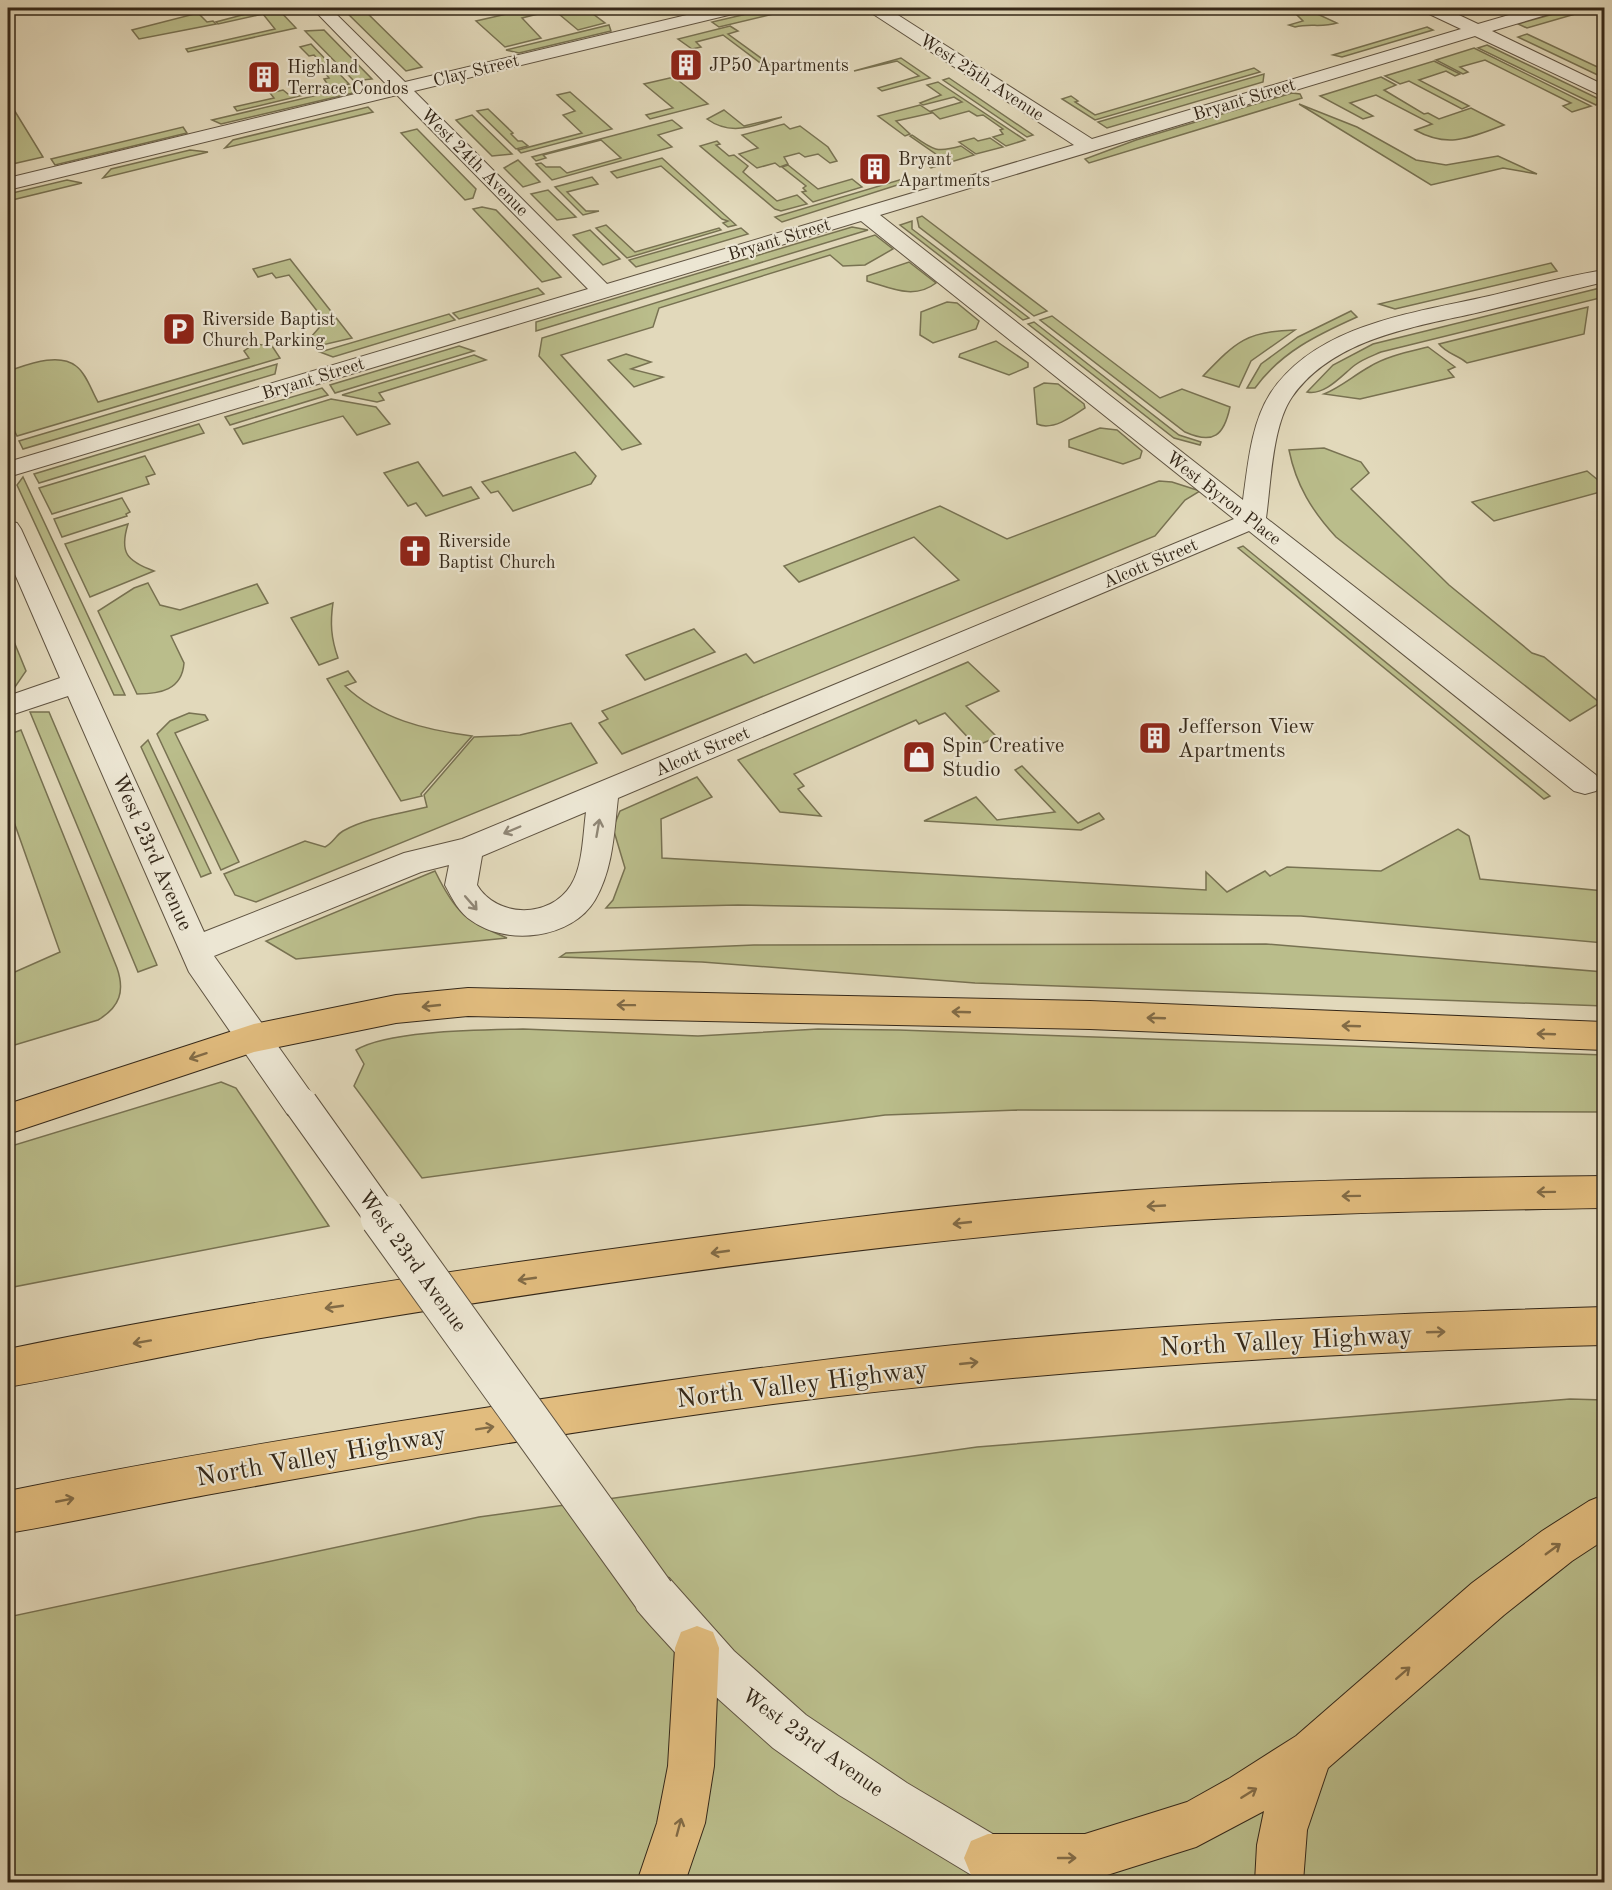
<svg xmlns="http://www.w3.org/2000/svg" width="1612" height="1890" viewBox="0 0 1612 1890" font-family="'Old Standard TT',serif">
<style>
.green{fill:#babd8b;stroke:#787252;stroke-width:1.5}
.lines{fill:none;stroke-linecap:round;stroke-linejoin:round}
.minor-casing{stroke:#605442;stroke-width:2}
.highway-casing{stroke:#352819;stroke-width:2}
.minor{fill:#ece6d3;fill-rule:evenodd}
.highway{fill:#e1bc7e;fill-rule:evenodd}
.minor-bridge-far1-casing{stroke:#605442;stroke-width:35;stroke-linecap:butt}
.minor-bridge-casing{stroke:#605442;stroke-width:45;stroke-linecap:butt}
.minor-bridge-far1{stroke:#ece6d3;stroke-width:33}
.minor-bridge{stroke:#ece6d3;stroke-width:43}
.oneway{stroke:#908776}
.oneway2{stroke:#826b46}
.labels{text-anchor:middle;stroke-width:4.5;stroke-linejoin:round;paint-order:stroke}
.far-poi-label{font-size:18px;fill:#352819;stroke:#ece6d3;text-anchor:start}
.far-street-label{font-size:18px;fill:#352819;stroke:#ece6d3}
.poi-label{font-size:21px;fill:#352819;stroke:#ece6d3;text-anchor:start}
.street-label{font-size:21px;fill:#352819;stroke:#ece6d3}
.near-street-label{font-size:26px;fill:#352819;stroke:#ece6d3}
</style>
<rect width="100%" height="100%" fill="#e2d9bb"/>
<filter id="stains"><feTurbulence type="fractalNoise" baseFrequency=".00333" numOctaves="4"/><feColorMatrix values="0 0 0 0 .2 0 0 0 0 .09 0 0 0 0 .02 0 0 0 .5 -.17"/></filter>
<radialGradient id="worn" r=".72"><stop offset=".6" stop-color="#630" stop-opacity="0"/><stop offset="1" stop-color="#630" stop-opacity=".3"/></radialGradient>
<!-- green -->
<g class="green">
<path d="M 268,8 L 277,8 L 296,28 L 188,52 L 186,49 L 275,29 L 263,14 L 218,24 L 216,22 Z"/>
<path d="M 342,8 L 362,8 L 422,67 L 406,71 Z"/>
<path d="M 533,8 L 585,8 L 605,23 L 578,30 L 554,10 L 522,18 L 541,38 L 505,47 L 476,21 Z"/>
<path d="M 772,8 L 798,8 L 719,27 L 712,22 Z"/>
<path d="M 1575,8 L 1596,8 L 1527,28 L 1518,24 Z"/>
<path d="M 1313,12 L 1337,23 C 1321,28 1310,23 1295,27 L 1289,25 L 1303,21 L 1296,14 Z"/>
<path d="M 198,13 L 207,22 L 213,21 L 216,24 L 139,39 L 132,30 Z"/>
<path d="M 609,25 L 611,31 L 519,53 L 506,50 Z"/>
<path d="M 730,26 L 738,31 L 728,34 L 776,69 L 771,71 L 723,35 L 696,42 L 701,47 L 692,49 L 678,39 Z"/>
<path d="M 1427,27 L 1433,30 L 1342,57 L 1333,55 Z"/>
<path d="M 324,30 L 372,79 L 354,81 L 305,31 Z"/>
<path d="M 1527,34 L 1604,70 L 1604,78 L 1518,37 Z"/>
<path d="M 311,44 L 349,84 L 237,111 L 234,107 L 274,98 L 270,93 L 283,90 L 288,94 L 328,85 L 324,79 L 329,78 L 325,73 L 329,71 L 314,55 L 309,56 L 300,47 Z"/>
<path d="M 1487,45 L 1601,100 L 1596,105 L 1478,48 Z"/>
<path d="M 1474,48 L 1591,106 L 1572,112 L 1563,106 L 1571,103 L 1485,60 L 1460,67 L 1468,72 L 1463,74 L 1436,60 Z"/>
<path d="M 901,58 L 930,78 L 882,91 L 878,88 L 919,76 L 897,61 L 854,71 Z"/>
<path d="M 1434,61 L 1460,74 L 1455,76 L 1446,71 L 1419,80 L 1469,106 L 1462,109 L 1409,81 L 1400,84 L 1385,76 Z"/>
<path d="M 1254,68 L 1260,72 L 1095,120 L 1062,99 L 1071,96 L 1078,101 L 1075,102 L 1095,115 Z"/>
<path d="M 1264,74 L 1263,82 L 1107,128 L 1098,122 Z"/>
<path d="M 674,77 L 708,104 L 650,119 L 646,115 L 673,108 L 644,84 Z"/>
<path d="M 1381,77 L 1396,85 L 1384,90 L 1424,114 L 1428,113 L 1439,119 L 1471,108 L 1504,125 C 1471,137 1449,149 1415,130 L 1432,124 L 1376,95 L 1350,103 L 1373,116 L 1363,119 L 1320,96 Z"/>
<path d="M 949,78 L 1033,135 L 1027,137 L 943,80 Z"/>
<path d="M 938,82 L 1025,140 L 1006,146 L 993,137 L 1003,134 L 1000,130 L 1003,129 L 983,115 L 977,116 L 969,111 L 940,119 L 931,111 L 962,102 L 954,97 L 923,105 L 920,103 L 941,95 L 927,85 Z"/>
<path d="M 352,87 L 357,92 L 221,124 L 212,120 Z"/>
<path d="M 570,92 L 612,129 L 521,153 L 518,150 L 582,133 L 563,115 L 575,111 L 557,95 Z"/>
<path d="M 1292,93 L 1300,94 L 1302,98 L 1089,163 L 1085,159 L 1136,140 Z"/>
<path d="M 8,100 L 43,157 L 8,165 Z"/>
<path d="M 1299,104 L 1357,127 L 1416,160 L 1446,165 L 1498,156 L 1537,174 L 1503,168 L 1431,185 Z"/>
<path d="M 920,105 L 932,113 L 896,121 L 910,134 L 905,136 L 878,116 Z"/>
<path d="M 368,107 L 373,112 L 225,148 L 233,140 Z"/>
<path d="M 488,109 L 513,133 L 511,134 L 518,141 L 522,141 L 528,146 L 516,149 L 477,111 Z"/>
<path d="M 724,110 L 744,126 L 782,117 C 755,125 732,137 707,119 Z"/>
<path d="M 472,115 L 512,154 L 492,156 L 456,120 Z"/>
<path d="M 672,120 L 682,128 L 658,135 L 672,147 L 552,180 L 536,164 L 541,163 L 546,167 L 560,167 L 567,173 L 621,158 L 601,140 L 543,155 L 546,158 L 536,161 L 532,157 Z"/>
<path d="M 784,124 L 790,129 L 800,126 L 828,147 L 837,161 L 830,163 L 818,154 L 805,157 L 799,153 L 784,157 L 788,164 L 780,167 L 775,163 L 757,168 L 739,154 L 758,148 L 742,135 Z"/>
<path d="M 183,127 L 187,133 L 55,165 L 51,159 Z"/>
<path d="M 417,129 L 476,189 L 473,198 L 465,200 L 401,133 Z"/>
<path d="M 912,135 C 933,150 936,153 961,146 L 974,155 L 931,168 L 924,162 L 940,157 L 910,136 Z"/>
<path d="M 974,138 L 978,141 L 990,138 L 1003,147 L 976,154 L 959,142 Z"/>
<path d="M 717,141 L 720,144 L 716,145 L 729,156 L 734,155 L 748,166 L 743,172 L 777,201 L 797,195 L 807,204 L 781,211 L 775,209 L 700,146 Z"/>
<path d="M 190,150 L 208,152 L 103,178 L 111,169 Z"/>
<path d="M 662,158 L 736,225 L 728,227 L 723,223 L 728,221 L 722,219 L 661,166 L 617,178 L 611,172 Z"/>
<path d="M 518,160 L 540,182 L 523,187 L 504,168 Z"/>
<path d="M 788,165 L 818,189 L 852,179 L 862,187 L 813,202 L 802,192 L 806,191 L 803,188 L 806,186 L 782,167 Z"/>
<path d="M 592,177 L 598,184 L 567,192 L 586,211 L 599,211 L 583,215 L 555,187 Z"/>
<path d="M 906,178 L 910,181 L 782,222 L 775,217 Z"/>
<path d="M 67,180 L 82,183 L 8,201 L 8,194 Z"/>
<path d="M 548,190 L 576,217 L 557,220 L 531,194 Z"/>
<path d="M 482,207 L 496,210 L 561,277 L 542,282 L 473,209 Z"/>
<path d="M 922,216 L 1047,311 L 1034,316 L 919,227 L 917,218 Z"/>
<path d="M 912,221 L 912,229 L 1029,318 L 1023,320 L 900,225 Z"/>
<path d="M 606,225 L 635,252 L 719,228 L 721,230 L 627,258 L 596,228 Z"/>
<path d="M 852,227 L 868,230 L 536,331 L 536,322 Z"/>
<path d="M 741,228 L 748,234 L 636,267 L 629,260 Z"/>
<path d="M 590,230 L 620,259 L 603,265 L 573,235 Z"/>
<path d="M 875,235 L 893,249 L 865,265 L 843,266 L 830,255 L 659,308 L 653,327 L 561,355 L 641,444 L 622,450 L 539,356 L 542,338 Z"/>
<path d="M 290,259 L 352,338 L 318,346 L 311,337 L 325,321 L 289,275 L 276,278 L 272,273 L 258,277 L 253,269 Z"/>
<path d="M 909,262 L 936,283 C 914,300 891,288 867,281 L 867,276 Z"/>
<path d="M 1551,263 L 1557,271 L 1395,309 L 1379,304 Z"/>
<path d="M 1604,287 L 1604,297 L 1381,352 C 1372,356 1363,359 1355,365 C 1342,375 1325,396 1307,392 L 1333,365 L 1373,344 Z"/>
<path d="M 538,288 L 544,294 L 459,319 L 453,313 Z"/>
<path d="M 947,302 L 957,303 L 979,321 L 976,329 L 933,343 L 920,335 L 921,312 Z"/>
<path d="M 1588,307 L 1584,334 L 1467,363 C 1458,355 1447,354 1439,344 Z"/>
<path d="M 1351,311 L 1357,317 C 1317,335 1281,352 1255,388 L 1247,388 L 1261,364 L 1298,337 Z"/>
<path d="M 449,314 L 455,320 L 333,357 L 320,352 Z"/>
<path d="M 1052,316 L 1160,398 L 1182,389 L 1230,407 C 1224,435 1214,445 1185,432 L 1040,320 Z"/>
<path d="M 1034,322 L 1179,435 L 1201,442 L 1200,445 L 1174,438 L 1028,324 Z"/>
<path d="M 1295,330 L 1251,361 L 1239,387 L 1203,376 C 1236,342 1246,331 1295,330 Z"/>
<path d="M 996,341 L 1028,363 L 1028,367 L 1009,375 L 959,357 L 960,354 Z"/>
<path d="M 254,344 L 272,346 L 280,358 L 17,436 L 8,418 L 8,371 C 27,365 58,352 76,366 C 86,373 92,392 98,402 L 249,358 L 244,351 Z"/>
<path d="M 459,346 L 474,351 L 335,393 L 330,385 Z"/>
<path d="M 1428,347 L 1455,367 L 1448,370 L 1454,377 L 1360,399 L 1324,394 C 1341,387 1353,376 1369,367 C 1387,356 1408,352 1428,347 Z"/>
<path d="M 626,354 L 651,362 L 631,369 L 663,377 L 634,387 L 608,360 Z"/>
<path d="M 474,355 L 486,360 L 379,393 L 384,400 L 377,402 L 342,395 Z"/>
<path d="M 277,364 L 275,374 L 23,449 L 19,441 Z"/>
<path d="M 1044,383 L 1058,384 L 1084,404 L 1085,408 C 1072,417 1052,431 1037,424 L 1034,388 Z"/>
<path d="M 322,388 L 328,395 L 230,425 L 225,417 Z"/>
<path d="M 331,399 L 376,407 L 390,424 L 357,435 L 343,416 L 243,444 L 234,429 Z"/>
<path d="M 199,424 L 204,433 L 39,483 L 34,474 Z"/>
<path d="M 1100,428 L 1117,430 L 1142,451 L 1140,458 L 1123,464 L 1069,447 L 1069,440 Z"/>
<path d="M 1324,448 L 1361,462 L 1369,473 L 1351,489 L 1449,585 L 1532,653 L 1544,657 L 1600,703 L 1570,721 L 1336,537 C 1312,511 1296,485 1289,450 Z"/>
<path d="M 575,452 L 596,476 L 591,484 L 513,511 L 498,491 L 491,493 L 482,482 Z"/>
<path d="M 145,456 L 155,474 L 146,477 L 149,484 L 52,514 L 39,488 Z"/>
<path d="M 418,462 L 443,496 L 471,487 L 479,498 L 426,516 L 416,503 L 408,506 L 384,473 Z"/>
<path d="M 1587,471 L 1604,485 L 1604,491 L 1494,521 L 1472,502 Z"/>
<path d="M 23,477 L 125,695 L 114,695 L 17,485 Z"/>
<path d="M 1159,481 L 1172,482 L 1200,491 L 1185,500 L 1155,536 L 622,754 L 599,723 L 608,719 L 602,711 L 746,654 L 754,663 L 959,580 L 914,537 L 799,582 L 784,566 L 940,506 L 1007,539 Z"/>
<path d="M 122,498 L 130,512 L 126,514 L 127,516 L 62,537 L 54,519 Z"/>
<path d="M 128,524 C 119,553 127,561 154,571 L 90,597 L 65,544 Z"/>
<path d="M 1243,546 L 1550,796 L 1544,799 L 1238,548 Z"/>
<path d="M 148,583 L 160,605 L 180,610 L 257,584 L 268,603 L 171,636 L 184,663 C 182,690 160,694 137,694 L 98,611 L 134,588 Z"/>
<path d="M 333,603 C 330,623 331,638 338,658 L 319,665 L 291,618 Z"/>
<path d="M 8,627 L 26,671 L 15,687 L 8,669 Z"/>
<path d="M 694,629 L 715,652 L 645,680 L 626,655 Z"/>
<path d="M 968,662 L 999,691 L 966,706 L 997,737 L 976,746 L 945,713 L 919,724 L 916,720 L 794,774 L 804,786 L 798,789 L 821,816 L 780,812 L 738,760 Z"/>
<path d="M 348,671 L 356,682 L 345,686 C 380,719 425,730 472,736 L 421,794 L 422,796 L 401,801 L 327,679 Z"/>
<path d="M 30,712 L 49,712 L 157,965 L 138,972 Z"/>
<path d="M 189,713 L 205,715 L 208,720 L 175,733 L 239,862 L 221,870 L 157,734 L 170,721 Z"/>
<path d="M 571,723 L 597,763 L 256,902 L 235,895 L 224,874 L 305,841 L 325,847 C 333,843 336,835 343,831 C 368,817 400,814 427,807 L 424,795 L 474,737 L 520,735 Z"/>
<path d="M 21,730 L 117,968 C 125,991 120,1007 98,1020 L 8,1047 L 8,975 L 60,952 L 8,805 L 8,735 Z"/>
<path d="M 148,740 L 211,873 L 201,877 L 141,747 Z"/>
<path d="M 1022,766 L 1078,823 L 1099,813 L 1104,819 L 1081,830 L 924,821 L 976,797 L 997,820 L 1055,812 L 1015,770 Z"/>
<path d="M 697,777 L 712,797 L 661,819 L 662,858 L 1206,890 L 1206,872 L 1227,892 L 1265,871 L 1270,876 L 1287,867 L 1381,871 L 1458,829 L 1469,836 L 1480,879 L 1604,891 L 1604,943 L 1301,916 L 738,905 L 606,908 L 613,900 L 625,868 L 613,828 L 620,811 Z"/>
<path d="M 435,871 C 456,914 465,920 507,938 L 296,959 L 266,941 Z"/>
<path d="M 1266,944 L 1604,972 L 1604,1006 L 975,983 L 702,962 L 560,957 L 566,953 L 754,945 Z"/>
<path d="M 523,1029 L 698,1036 L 818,1029 L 899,1030 L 1604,1055 L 1604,1112 L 1018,1110 L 885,1115 L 422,1178 L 354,1086 L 364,1064 L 356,1050 C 388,1030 484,1030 523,1029 Z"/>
<path d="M 221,1082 L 236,1088 L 329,1226 L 8,1288 L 8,1147 Z"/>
<path d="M 1570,1399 L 1604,1400 L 1604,1882 L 8,1882 L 8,1617 L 479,1517 L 977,1447 Z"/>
</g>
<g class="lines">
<!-- minor casing -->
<g class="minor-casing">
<g id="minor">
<path d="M 312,8 L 330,8 L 405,82 L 716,8 L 743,8 L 741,12 L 414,91 L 607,284 L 1074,145 L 870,12 L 868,8 L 887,8 L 1092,139 L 1461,29 L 1425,12 L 1423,8 L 1444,8 L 1478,24 L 1533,8 L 1558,8 L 1556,12 L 1492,31 L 1604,85 L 1604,97 L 1475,36 L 880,215 L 1243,500 C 1248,465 1251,424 1270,394 C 1316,324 1414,313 1489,296 C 1527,287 1566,276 1604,270 L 1604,282 C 1563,292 1521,302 1480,312 C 1415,327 1333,338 1292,397 C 1272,426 1271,483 1266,518 L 1596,775 L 1600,783 L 1596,791 L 1585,794 L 1574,791 L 1249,531 L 618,798 C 614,833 613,869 595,900 C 572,939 507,946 472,921 C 459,913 452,898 445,885 L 449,865 L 421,872 L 214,956 L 319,1104 L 314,1115 L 301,1119 L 288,1115 L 189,972 L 68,696 L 8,716 L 8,696 L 60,678 L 8,558 L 8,521 L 17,523 L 21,529 L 204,932 L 404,853 L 462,839 L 1234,519 L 861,221 L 8,477 L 8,462 L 588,289 L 397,95 L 8,190 L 8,178 L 388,86 ZM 586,812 C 583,834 583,866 571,885 C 550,919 497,918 477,885 L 482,856 Z"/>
<path d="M 653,1572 L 669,1578 L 734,1651 L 806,1715 L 907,1783 L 1045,1865 L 1052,1882 L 983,1882 L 839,1795 L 773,1748 L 715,1696 L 650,1625 L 637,1610 L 631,1594 L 637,1578 Z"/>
</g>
</g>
<!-- highway casing -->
<g class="highway-casing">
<g id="highway">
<path d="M 468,988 L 1090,1001 L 1604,1022 L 1604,1050 L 1090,1029 L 468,1016 L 396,1023 L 254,1052 L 8,1134 L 8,1104 L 254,1024 L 396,995 Z"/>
<path d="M 1604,1176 L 1604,1208 C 1421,1211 1237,1214 1055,1230 C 789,1254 524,1293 261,1338 C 176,1353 92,1372 8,1387 L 8,1349 C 201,1309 395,1279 590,1252 C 771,1227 953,1203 1136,1190 C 1292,1179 1448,1178 1604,1176 Z"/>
<path d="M 1604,1307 L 1604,1345 C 1326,1352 1049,1369 773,1404 C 584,1429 394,1461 206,1495 C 140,1507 74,1522 8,1533 L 8,1491 C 153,1461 299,1437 446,1414 C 635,1384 824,1357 1015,1339 C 1211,1321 1407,1313 1604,1307 Z"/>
<path d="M 1604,1495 L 1604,1540 L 1572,1561 L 1504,1615 L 1328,1768 L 1307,1830 L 1303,1882 L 1255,1882 L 1257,1845 L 1264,1811 L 1196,1847 L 1085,1882 L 988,1882 L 971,1875 L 964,1858 L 971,1841 L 988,1834 L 1085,1834 L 1187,1802 L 1230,1778 L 1296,1736 L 1472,1583 L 1542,1531 L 1589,1501 Z"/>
<path d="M 697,1626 L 713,1632 L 719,1648 L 714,1766 L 705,1823 L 685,1882 L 637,1882 L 657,1823 L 668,1766 L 675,1648 L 681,1632 Z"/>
</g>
</g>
<!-- minor -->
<use href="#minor" class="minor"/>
<!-- highway -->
<use href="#highway" class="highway"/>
<!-- minor-bridge-far1 casing -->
<g class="minor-bridge-far1-casing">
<path id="minor-bridge-far1" d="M 301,1104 L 383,1219"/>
</g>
<!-- minor-bridge casing -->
<g class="minor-bridge-casing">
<path id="minor-bridge" d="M 382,1217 L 653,1594"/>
</g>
<!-- minor-bridge-far1 -->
<use href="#minor-bridge-far1" class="minor-bridge-far1"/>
<!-- minor-bridge -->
<use href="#minor-bridge" class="minor-bridge"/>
</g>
<!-- one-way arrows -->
<defs><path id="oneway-shaft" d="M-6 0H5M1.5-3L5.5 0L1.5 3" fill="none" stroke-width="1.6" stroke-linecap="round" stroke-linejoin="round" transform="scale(1.5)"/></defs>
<g class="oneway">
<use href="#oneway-shaft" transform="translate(598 828) rotate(-80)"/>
<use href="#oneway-shaft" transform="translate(512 830) rotate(157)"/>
<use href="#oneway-shaft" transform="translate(471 903) rotate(49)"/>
</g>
<g class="oneway2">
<use href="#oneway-shaft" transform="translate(626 1005) rotate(-179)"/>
<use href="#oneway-shaft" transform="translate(431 1006) rotate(174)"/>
<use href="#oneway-shaft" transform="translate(961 1012) rotate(-178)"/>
<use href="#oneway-shaft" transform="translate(1156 1018) rotate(-178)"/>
<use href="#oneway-shaft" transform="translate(1351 1026) rotate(-178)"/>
<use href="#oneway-shaft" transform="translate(1546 1034) rotate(-178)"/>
<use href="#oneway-shaft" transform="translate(198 1056) rotate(162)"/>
<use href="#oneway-shaft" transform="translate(1546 1192) rotate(179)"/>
<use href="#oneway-shaft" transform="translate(1351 1196) rotate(179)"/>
<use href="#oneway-shaft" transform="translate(1156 1206) rotate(177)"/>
<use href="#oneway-shaft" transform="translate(962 1223) rotate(174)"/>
<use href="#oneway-shaft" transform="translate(720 1252) rotate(172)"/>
<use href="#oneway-shaft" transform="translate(527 1279) rotate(172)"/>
<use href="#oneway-shaft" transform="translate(334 1307) rotate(172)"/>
<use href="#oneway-shaft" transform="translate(1436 1332) rotate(-2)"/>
<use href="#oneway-shaft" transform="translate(142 1342) rotate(170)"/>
<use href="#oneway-shaft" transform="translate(969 1363) rotate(-6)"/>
<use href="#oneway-shaft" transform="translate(485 1428) rotate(-9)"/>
<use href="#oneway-shaft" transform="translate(65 1500) rotate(-11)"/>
<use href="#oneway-shaft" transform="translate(1553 1549) rotate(-36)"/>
<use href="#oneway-shaft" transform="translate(1403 1673) rotate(-41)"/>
<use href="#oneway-shaft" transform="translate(1249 1793) rotate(-32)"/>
<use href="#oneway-shaft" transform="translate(679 1827) rotate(-75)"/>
<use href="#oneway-shaft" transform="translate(1067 1858)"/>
</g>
<!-- icons -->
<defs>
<g id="building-square" transform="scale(1.725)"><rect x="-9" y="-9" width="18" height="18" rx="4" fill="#8f2418" stroke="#ece6d3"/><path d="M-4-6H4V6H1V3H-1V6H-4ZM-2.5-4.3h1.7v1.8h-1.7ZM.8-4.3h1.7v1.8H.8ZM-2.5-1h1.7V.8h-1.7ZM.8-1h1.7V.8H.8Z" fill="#fff"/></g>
<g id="parking-square" transform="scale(1.725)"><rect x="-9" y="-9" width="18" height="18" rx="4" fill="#8f2418" stroke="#ece6d3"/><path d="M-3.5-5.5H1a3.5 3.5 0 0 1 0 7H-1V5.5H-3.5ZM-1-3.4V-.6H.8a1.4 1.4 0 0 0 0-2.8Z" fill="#fff"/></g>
<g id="church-square" transform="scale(1.725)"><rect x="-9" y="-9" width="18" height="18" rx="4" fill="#8f2418" stroke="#ece6d3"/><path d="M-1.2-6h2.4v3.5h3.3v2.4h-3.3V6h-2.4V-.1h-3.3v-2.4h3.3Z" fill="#fff"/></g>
<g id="shop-square" transform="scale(1.725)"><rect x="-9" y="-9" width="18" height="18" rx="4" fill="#8f2418" stroke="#ece6d3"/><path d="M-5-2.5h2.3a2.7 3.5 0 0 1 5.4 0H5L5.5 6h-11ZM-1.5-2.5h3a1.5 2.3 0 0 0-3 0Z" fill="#fff"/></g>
</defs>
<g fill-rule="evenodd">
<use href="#building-square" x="686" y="65"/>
<use href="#building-square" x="264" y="77"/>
<use href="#building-square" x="875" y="169"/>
<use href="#parking-square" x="179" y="329"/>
<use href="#church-square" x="415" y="551"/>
<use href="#building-square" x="1155" y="738"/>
<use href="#shop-square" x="919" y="757"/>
</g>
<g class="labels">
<!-- far-poi labels -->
<g class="far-poi-label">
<text x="709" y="71">JP50 Apartments</text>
<text x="287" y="73">Highland<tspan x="287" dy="21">Terrace Condos</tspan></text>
<text x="898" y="165">Bryant<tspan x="898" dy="21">Apartments</tspan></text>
<text x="202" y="325">Riverside Baptist<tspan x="202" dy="21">Church Parking</tspan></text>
<text x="438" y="547">Riverside<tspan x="438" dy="21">Baptist Church</tspan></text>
</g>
<!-- far-street labels -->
<g class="far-street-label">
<text transform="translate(476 70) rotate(-14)" y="6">Clay Street</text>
<text transform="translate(982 77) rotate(33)" y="6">West 25th Avenue</text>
<text transform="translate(1244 99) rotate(-17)" y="6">Bryant Street</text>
<text transform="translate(475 162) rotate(45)" y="6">West 24th Avenue</text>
<text transform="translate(779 239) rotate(-17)" y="6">Bryant Street</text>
<text transform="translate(313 378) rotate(-17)" y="6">Bryant Street</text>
<text transform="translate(1224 498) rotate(38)" y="6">West Byron Place</text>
<text transform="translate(1150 563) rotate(-23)" y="6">Alcott Street</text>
<text transform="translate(702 751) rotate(-23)" y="6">Alcott Street</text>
</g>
<!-- poi labels -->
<g class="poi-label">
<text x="1178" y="733">Jefferson View<tspan x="1178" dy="24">Apartments</tspan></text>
<text x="942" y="752">Spin Creative<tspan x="942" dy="24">Studio</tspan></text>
</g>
<!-- street labels -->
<g class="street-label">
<text transform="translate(153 852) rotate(66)" y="7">West 23rd Avenue</text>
<text transform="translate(413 1261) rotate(54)" y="7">West 23rd Avenue</text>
<text transform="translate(813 1742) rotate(36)" y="7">West 23rd Avenue</text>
</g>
<!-- near-street labels -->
<g class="near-street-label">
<text transform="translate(1286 1340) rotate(-3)" y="9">North Valley Highway</text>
<text transform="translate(802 1383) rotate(-7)" y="9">North Valley Highway</text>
<text transform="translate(321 1455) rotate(-10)" y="9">North Valley Highway</text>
</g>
</g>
<!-- margin -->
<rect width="1612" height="1890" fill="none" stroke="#e2d9bb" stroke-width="30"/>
<rect x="9" y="9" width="1594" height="1872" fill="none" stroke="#352819" stroke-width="3"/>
<rect x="15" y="15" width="1582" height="1860" fill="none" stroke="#352819" stroke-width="1.5"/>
<rect width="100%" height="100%" filter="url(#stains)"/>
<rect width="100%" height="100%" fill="url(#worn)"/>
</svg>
